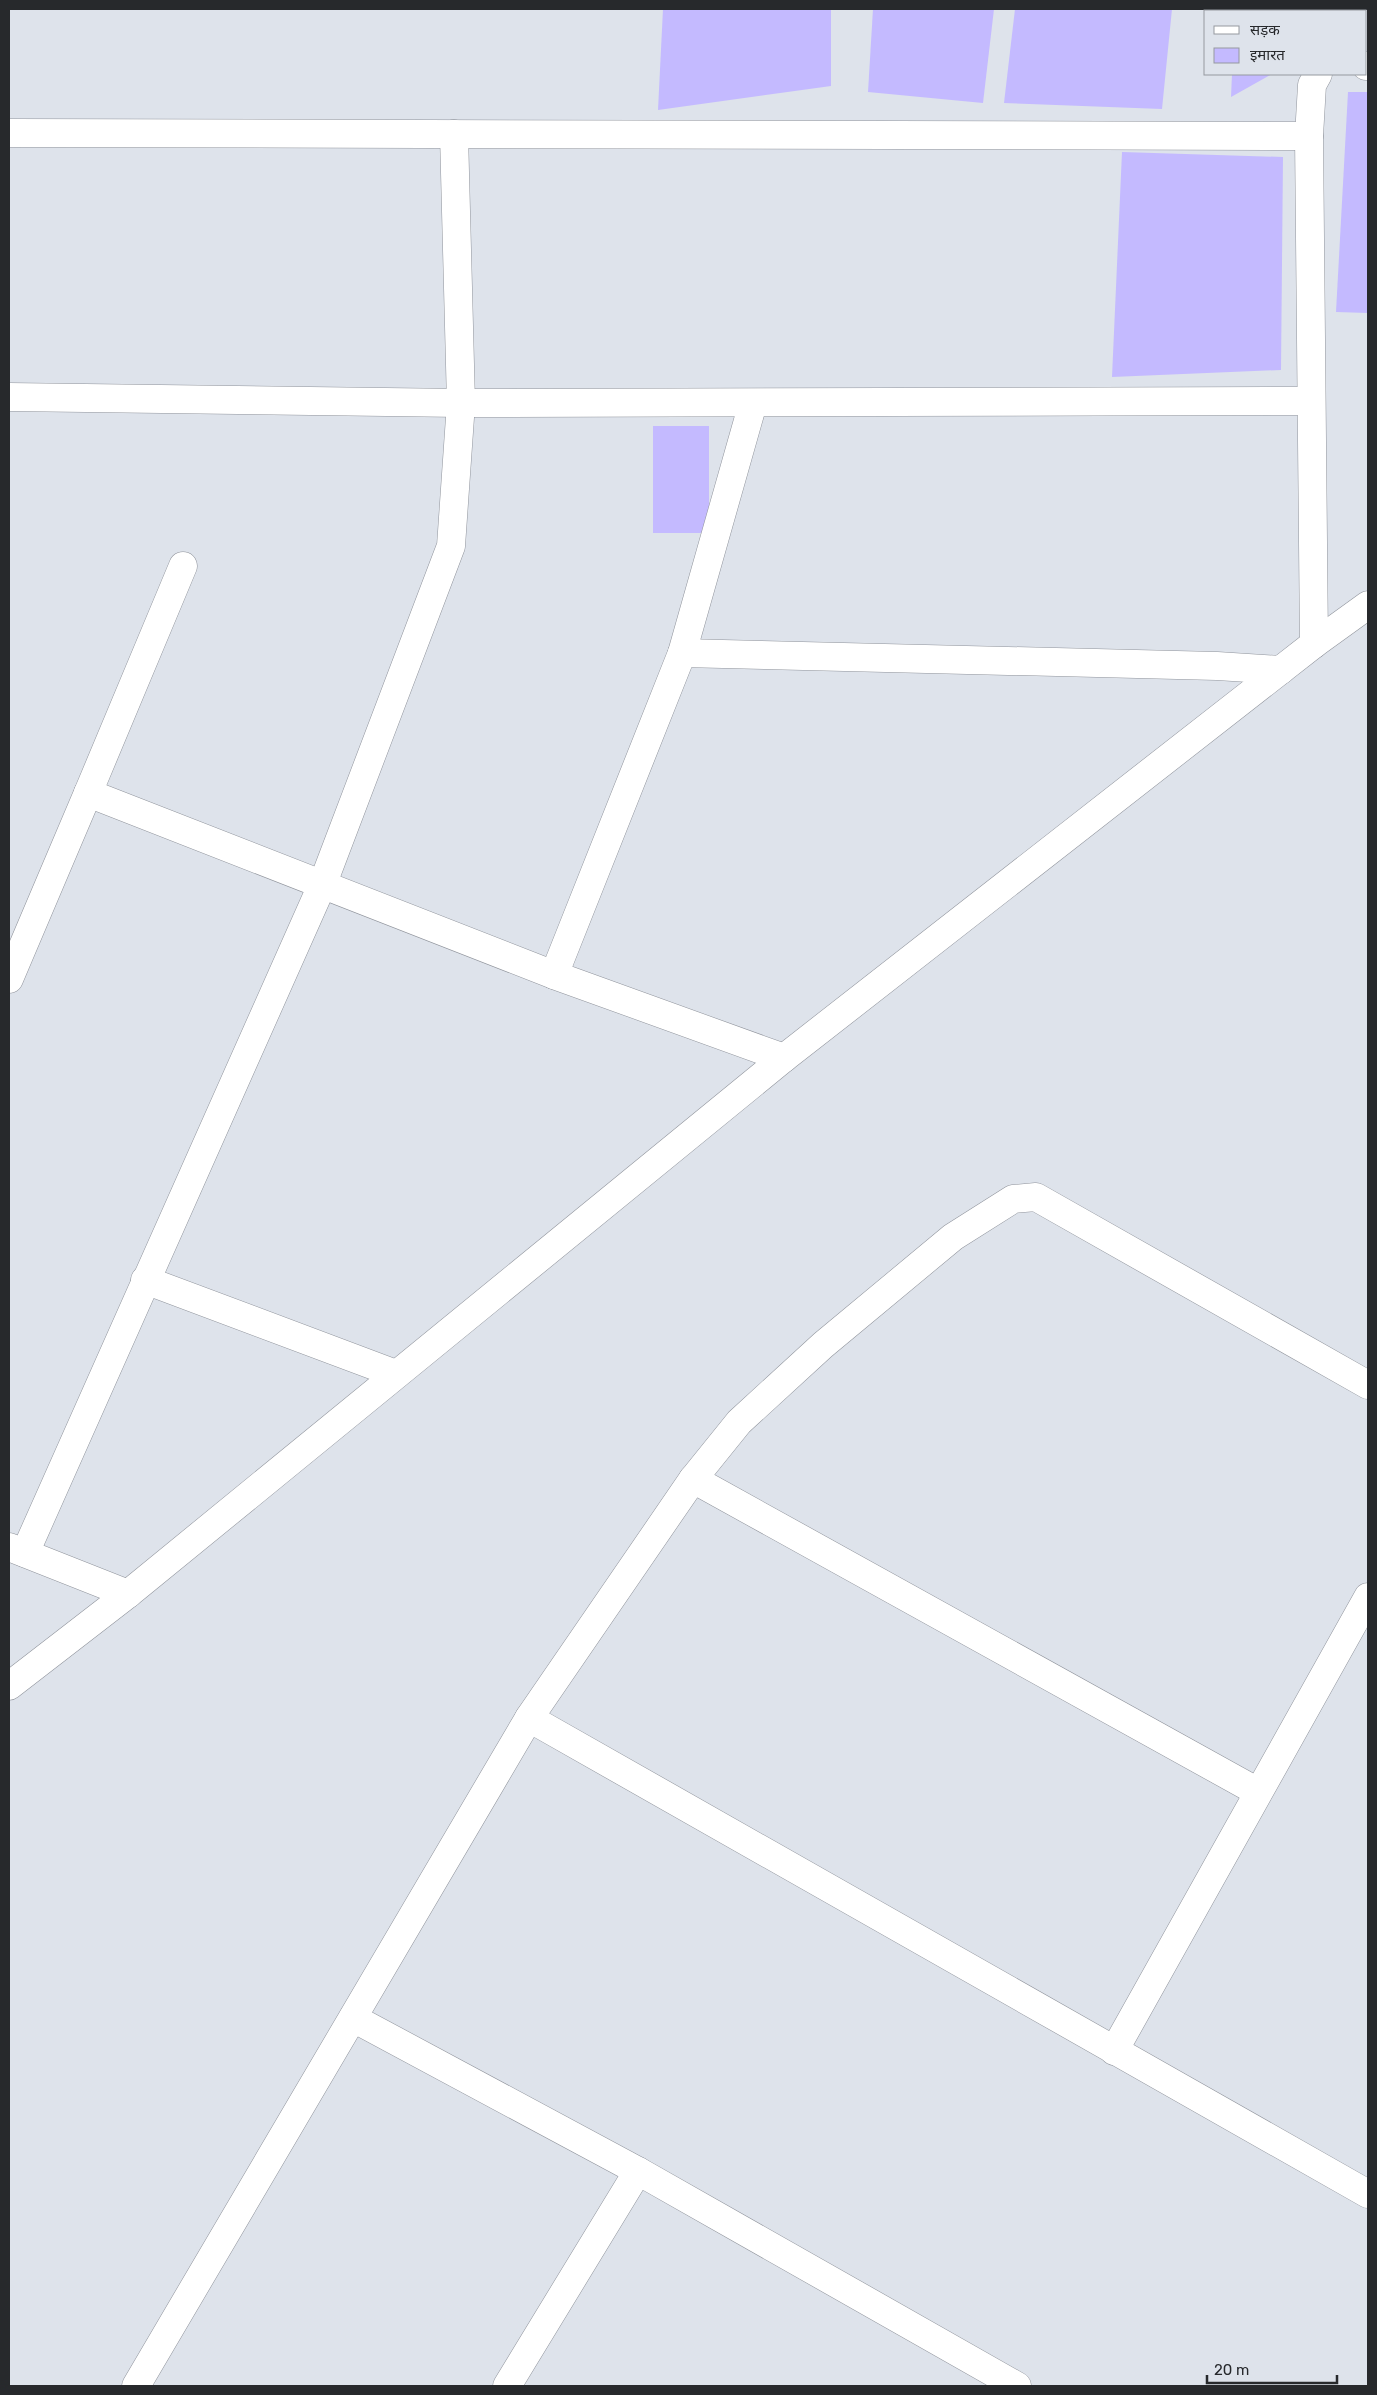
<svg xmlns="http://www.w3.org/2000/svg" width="1377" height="2395" viewBox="0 0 1377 2395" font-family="Rubik,'Noto Sans Devanagari',sans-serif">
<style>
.building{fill:#c4baff}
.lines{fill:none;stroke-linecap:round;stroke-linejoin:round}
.minor-casing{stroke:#90949c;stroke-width:29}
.minor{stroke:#fff;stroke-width:28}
</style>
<rect width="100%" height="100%" fill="#dee3eb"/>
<!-- building -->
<g class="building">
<path d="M 663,9 L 831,9 L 831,86 L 658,110 Z"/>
<path d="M 873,9 L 994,9 L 983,103 L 868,92 Z"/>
<path d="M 1015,9 L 1172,9 L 1162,109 L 1004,103 Z"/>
<path d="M 1236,9 L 1349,9 L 1349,11 L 1235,11 Z"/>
<path d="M 1232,74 L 1272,74 L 1231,97 Z"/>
<path d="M 1348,92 L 1368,92 L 1368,313 L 1336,312 Z"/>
<path d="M 1122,152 L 1283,157 L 1281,370 L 1112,377 Z"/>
<rect x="653" y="426" width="56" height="107"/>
</g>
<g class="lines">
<!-- minor casing -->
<g class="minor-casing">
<g id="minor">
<path d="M 1366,66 L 1368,66"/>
<path d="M 9,133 L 1309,136"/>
<path d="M 9,397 L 461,403 L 1310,401"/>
<path d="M 1314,644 L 1309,136 L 1312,85 L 1318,74"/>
<path d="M 682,653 L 753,403"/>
<path d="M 88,793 L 183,566"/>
<path d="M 554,975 L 682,653 L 1217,666 L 1281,670"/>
<path d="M 9,979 L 88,793 L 554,975 L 784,1058"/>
<path d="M 145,1280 L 396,1374"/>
<path d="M 693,1479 L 1258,1792"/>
<path d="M 9,1547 L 128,1594"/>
<path d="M 25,1553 L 323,883 L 451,546 L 461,403 L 454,134"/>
<path d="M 9,1686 L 128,1594 L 784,1058 L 1314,644 L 1368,605"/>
<path d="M 529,1718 L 693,1479 L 739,1422 L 823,1345 L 953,1237 L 1013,1199 L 1036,1197 L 1368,1385"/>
<path d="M 353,2018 L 638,2171"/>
<path d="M 1114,2051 L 1368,1597"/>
<path d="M 136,2386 L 529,1718 L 1368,2194"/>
<path d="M 507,2386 L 638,2171 L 1017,2386"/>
</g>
</g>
<!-- minor -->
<use href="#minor" class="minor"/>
</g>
<!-- border -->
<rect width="1377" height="2395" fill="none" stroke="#27292c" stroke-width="20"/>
<!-- legend -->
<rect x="1204" y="10" width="162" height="65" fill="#dee3eb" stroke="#95999f"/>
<rect x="1214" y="26" width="25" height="8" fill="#ffffff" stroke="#95999f"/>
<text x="1250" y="35" font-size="15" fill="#27292c">सड़क</text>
<rect x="1214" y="48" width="25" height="15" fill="#c4baff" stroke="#95999f"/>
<text x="1250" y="60" font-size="15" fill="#27292c">इमारत</text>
<!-- scale -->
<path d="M1207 2375v8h130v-8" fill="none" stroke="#27292c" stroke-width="2.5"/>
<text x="1214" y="2375" font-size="15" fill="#27292c" stroke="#dee3eb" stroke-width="4" paint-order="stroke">20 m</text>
</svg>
